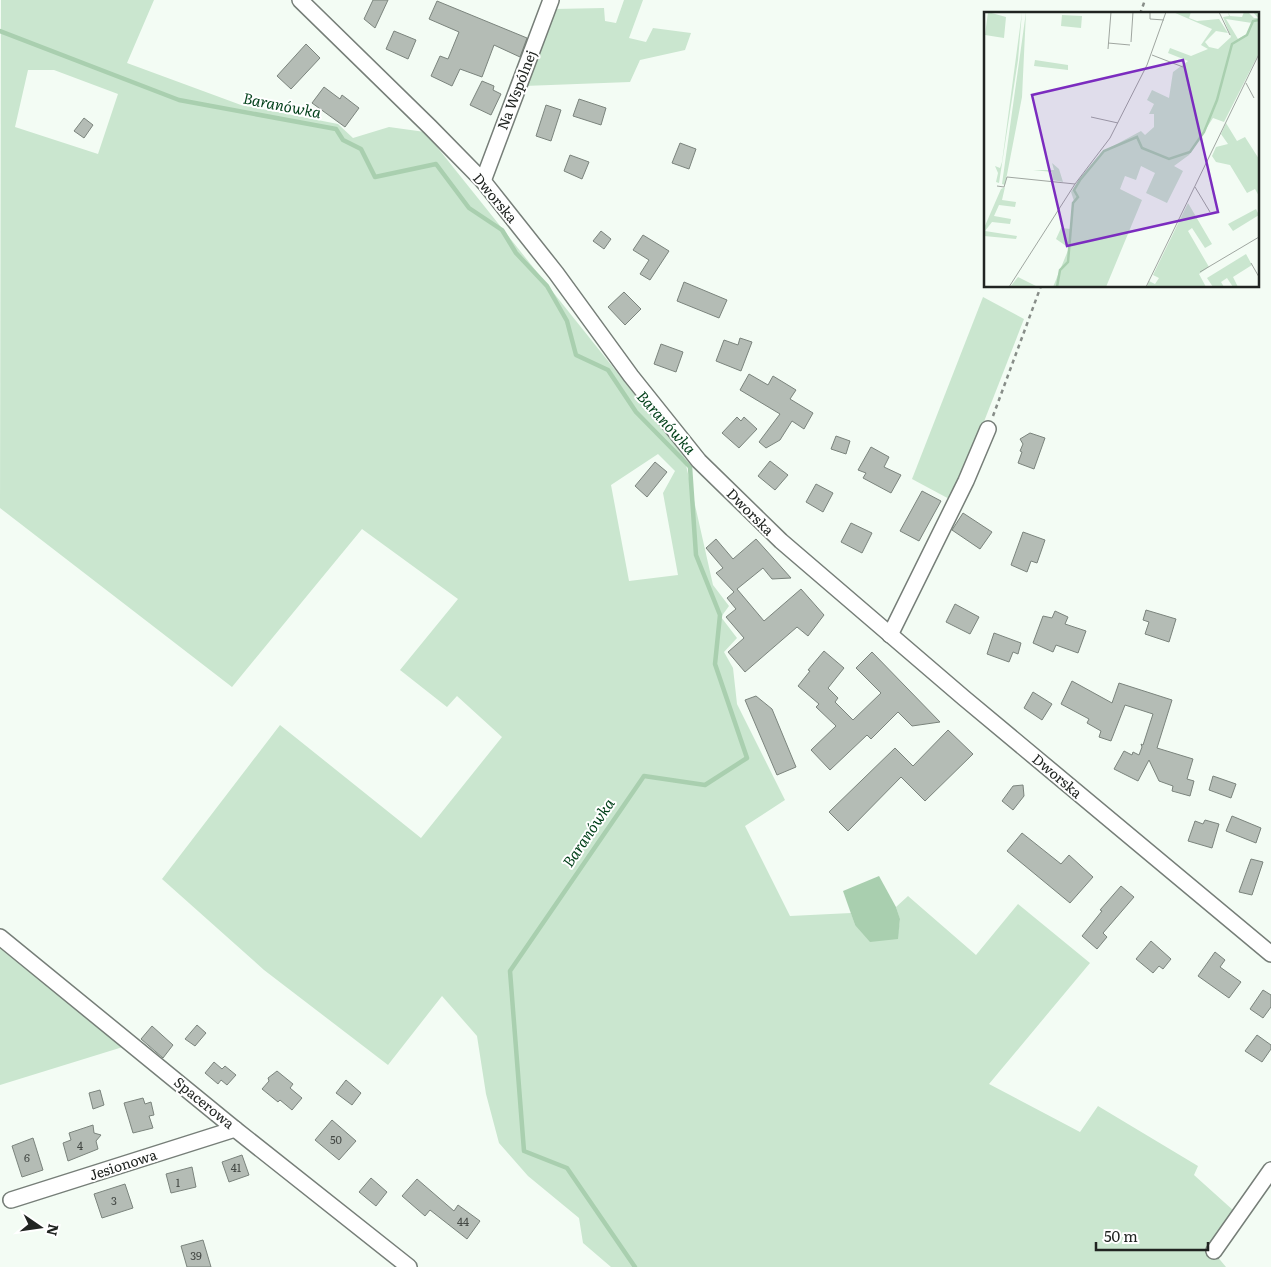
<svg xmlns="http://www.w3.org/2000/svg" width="1271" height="1267" viewBox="0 0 1271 1267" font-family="Literata,serif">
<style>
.green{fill:#cae6cf;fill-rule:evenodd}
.water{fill:#a9cfaf}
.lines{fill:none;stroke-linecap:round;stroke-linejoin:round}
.stream{stroke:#a9cfaf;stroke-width:4.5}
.building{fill:#b4bcb5;stroke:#7b847d}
.minor-casing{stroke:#767e78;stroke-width:18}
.path{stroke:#878d88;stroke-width:2.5;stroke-dasharray:4 4;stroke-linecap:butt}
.minor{stroke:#fff;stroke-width:15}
.labels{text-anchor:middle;stroke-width:4;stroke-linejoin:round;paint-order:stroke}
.number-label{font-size:11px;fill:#454a46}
.street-label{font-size:14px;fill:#202421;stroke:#fff}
.water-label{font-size:15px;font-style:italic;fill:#003f18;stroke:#fff}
.inset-river{fill:none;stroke:#a9cfaf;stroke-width:2.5}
.inset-road{fill:none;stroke:#9fa6a0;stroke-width:1}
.view{fill:#7b2cbf;fill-opacity:0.15;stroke:#7b2cbf;stroke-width:2.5}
.inset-edge{fill:none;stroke:#202421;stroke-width:2.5}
</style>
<rect width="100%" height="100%" fill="#f3fcf4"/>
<!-- green -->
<g class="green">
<path d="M 1,0 L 154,0 L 127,63 L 241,105 L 338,124 L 353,138 L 389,127 L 425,132 L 684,456 L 713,585 L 729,606 L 721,617 L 737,638 L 724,652 L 733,668 L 737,704 L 785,800 L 745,826 L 790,916 L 851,913 L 855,925 L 897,939 L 900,920 L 896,907 L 908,896 L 976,955 L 1018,904 L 1090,963 L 989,1084 L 1080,1132 L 1098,1106 L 1198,1166 L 1194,1175 L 1234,1211 L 1216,1255 L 1226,1267 L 611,1267 L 583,1243 L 579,1218 L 528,1176 L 499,1143 L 486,1094 L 477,1036 L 442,996 L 388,1065 L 264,970 L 162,879 L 280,725 L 421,838 L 502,737 L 457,696 L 447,707 L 400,670 L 458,599 L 362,529 L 232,687 L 0,508 ZM 28,70 L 54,70 L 118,94 L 98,154 L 15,127 ZM 658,454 L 675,471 L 663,493 L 678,575 L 629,581 L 611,485 Z"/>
<path d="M 624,0 L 643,0 L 629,38 L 646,42 L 653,28 L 691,33 L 685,50 L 640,60 L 630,82 L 524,86 L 554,9 L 604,8 L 605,21 L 616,23 Z"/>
<path d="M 983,297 L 1024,319 L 953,501 L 912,479 Z"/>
<path d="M 0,944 L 126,1046 L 0,1085 Z"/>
</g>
<!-- water -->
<path class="water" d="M 879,876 L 896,907 L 900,919 L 898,939 L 870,942 L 855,925 L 843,891 Z"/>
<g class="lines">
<!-- stream -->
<path class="stream" d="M 0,31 L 179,100 L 336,129 L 343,140 L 361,149 L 375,177 L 436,164 L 469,208 L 502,230 L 516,253 L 547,286 L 567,321 L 576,355 L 608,370 L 636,412 L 690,467 L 696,555 L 720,615 L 715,664 L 747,758 L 705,785 L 644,776 L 510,971 L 524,1151 L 567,1168 L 635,1267"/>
</g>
<!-- building -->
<g class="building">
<path d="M 373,0 L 388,0 L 375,28 L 364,19 Z"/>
<path d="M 437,1 L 527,38 L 520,57 L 494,45 L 482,77 L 460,69 L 452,86 L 431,76 L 440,56 L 448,59 L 459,32 L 429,19 Z"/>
<path d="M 394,31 L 416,40 L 408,59 L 386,49 Z"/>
<path d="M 306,44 L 320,58 L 291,89 L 277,76 Z"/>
<path d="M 482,81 L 494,86 L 493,90 L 501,94 L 491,115 L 470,105 Z"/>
<path d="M 324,87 L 340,99 L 342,95 L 359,108 L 345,127 L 312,103 Z"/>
<path d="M 579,99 L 606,108 L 601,125 L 573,116 Z"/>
<path d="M 546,105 L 561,110 L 551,141 L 536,136 Z"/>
<path d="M 84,118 L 93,125 L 84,138 L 74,131 Z"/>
<path d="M 680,143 L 696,149 L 689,169 L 672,163 Z"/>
<path d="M 570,155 L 589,162 L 582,179 L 564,171 Z"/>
<path d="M 601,231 L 611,239 L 604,249 L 593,241 Z"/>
<path d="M 643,235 L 669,251 L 650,280 L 640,274 L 649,260 L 633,250 Z"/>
<path d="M 684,282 L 727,300 L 719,318 L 677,301 Z"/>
<path d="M 624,292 L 641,309 L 625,325 L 608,307 Z"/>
<path d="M 740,338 L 752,342 L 741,371 L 716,361 L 724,340 L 738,345 Z"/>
<path d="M 661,344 L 683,352 L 676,372 L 654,364 Z"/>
<path d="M 749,374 L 768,385 L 773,376 L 796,390 L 790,399 L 813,413 L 804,429 L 792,421 L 780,440 L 766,448 L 759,442 L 780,414 L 740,390 Z"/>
<path d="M 737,417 L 741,421 L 744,417 L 757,429 L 739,448 L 722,433 Z"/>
<path d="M 1030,433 L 1045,438 L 1034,469 L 1018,463 L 1022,452 L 1020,451 L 1023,444 L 1020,439 Z"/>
<path d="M 836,436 L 850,441 L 846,454 L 831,449 Z"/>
<path d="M 871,447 L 889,457 L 884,467 L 901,475 L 891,493 L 863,478 L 866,473 L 858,470 Z"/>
<path d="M 770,461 L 788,475 L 775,490 L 758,476 Z"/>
<path d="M 655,462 L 667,472 L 647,497 L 635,486 Z"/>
<path d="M 816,484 L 833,493 L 823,512 L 806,502 Z"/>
<path d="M 922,491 L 941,501 L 919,541 L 900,531 Z"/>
<path d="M 963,513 L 992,532 L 980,549 L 952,530 Z"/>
<path d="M 851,523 L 872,533 L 862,553 L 841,542 Z"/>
<path d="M 1023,532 L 1045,540 L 1037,563 L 1031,561 L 1027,572 L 1011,565 Z"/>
<path d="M 716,539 L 733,559 L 756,539 L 791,578 L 772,579 L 763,568 L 737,589 L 764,621 L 801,589 L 824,615 L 808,636 L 797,627 L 745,672 L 728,652 L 744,638 L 726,617 L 736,609 L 727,598 L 734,592 L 716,573 L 723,568 L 706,548 Z"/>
<path d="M 955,604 L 979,617 L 970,634 L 946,622 Z"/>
<path d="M 1146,610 L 1176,619 L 1169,642 L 1145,634 L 1149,622 L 1143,620 Z"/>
<path d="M 1055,611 L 1068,617 L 1065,624 L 1086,631 L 1078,653 L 1056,645 L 1053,652 L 1033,643 L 1043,616 L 1052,618 Z"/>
<path d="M 994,633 L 1021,643 L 1018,654 L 1013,652 L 1009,662 L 987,654 Z"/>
<path d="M 824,651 L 844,668 L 828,688 L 838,698 L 835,702 L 853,720 L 881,693 L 856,668 L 872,652 L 940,722 L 912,726 L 898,712 L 871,739 L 867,735 L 830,770 L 811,750 L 836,726 L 816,707 L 819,704 L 798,686 L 810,671 L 808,670 Z"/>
<path d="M 1072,681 L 1112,703 L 1119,683 L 1172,700 L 1157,748 L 1193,759 L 1187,779 L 1194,781 L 1190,796 L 1172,791 L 1173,786 L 1159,781 L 1149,760 L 1138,781 L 1114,769 L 1124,751 L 1132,755 L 1133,752 L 1139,755 L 1142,747 L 1141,744 L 1143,745 L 1153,714 L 1125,705 L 1111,741 L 1099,737 L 1101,731 L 1087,723 L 1089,719 L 1061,704 Z"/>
<path d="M 1033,692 L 1052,704 L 1042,720 L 1024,708 Z"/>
<path d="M 756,696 L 772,709 L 796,767 L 777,775 L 745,700 Z"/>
<path d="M 948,730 L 973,754 L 925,801 L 901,777 L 848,831 L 829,812 L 895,748 L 913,766 Z"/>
<path d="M 1213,776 L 1236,784 L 1231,798 L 1209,790 Z"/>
<path d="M 1023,785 L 1024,796 L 1013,810 L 1002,801 L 1013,786 Z"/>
<path d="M 1232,816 L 1261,828 L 1256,843 L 1226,831 Z"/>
<path d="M 1205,820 L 1219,824 L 1212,848 L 1188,841 L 1195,821 L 1203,824 Z"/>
<path d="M 1022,833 L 1061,864 L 1069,855 L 1093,877 L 1070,903 L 1007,851 Z"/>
<path d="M 1251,859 L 1263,862 L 1252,895 L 1239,892 Z"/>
<path d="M 1121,886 L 1134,897 L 1103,933 L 1107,937 L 1097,949 L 1082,936 L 1102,911 L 1100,910 Z"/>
<path d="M 1151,941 L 1171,959 L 1163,969 L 1159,966 L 1153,973 L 1136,959 Z"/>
<path d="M 1215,952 L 1225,960 L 1220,967 L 1241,982 L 1229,998 L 1198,976 Z"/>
<path d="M 1263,990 L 1271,995 L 1271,1007 L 1263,1018 L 1250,1009 Z"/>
<path d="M 197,1025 L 206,1033 L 195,1046 L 185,1039 Z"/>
<path d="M 152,1026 L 173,1045 L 163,1058 L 141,1039 Z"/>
<path d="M 1257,1035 L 1271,1045 L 1271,1049 L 1262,1062 L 1245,1051 Z"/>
<path d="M 214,1062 L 222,1069 L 225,1066 L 236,1075 L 227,1085 L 221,1080 L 218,1084 L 205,1073 Z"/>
<path d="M 277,1071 L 293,1084 L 290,1088 L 302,1098 L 292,1110 L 280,1100 L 278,1102 L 262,1089 L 269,1081 L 268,1078 Z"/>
<path d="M 346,1080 L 361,1093 L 352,1105 L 336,1093 Z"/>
<path d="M 100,1090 L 104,1105 L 93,1109 L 89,1093 Z"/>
<path d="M 143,1098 L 145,1104 L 151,1102 L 154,1115 L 149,1116 L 153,1128 L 133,1133 L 124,1103 Z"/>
<path d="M 332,1120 L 356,1141 L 339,1160 L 315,1140 Z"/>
<path d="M 93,1125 L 94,1133 L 101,1135 L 96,1141 L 98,1149 L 68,1161 L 63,1143 L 71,1140 L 69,1133 Z"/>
<path d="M 33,1138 L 43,1170 L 22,1177 L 12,1146 Z"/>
<path d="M 242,1155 L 249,1175 L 229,1182 L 222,1162 Z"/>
<path d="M 192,1167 L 196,1187 L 171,1193 L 166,1174 Z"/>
<path d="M 371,1178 L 387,1192 L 376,1206 L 359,1192 Z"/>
<path d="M 417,1179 L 454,1211 L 458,1205 L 480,1221 L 467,1239 L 430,1210 L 425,1216 L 402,1196 Z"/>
<path d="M 125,1184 L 133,1208 L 102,1218 L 94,1194 Z"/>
<path d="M 203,1240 L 211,1267 L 187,1267 L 181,1246 Z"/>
</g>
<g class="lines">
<!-- minor casing -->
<g class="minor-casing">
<g id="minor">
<path d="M 300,0 L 430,127 L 483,181 L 556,273 L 631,376 L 699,461 L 781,541 L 964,698 L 1271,954"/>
<path d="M 483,181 L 551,0"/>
<path d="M 890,635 L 966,481 L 988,429"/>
<path d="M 0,937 L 235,1129 L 409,1267"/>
<path d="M 11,1200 L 235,1129"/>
<path d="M 1214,1251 L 1271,1170"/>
</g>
</g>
<!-- path -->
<g class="path">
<path d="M 1140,14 L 1145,0"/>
<path d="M 993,416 L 1041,286"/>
</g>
<!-- minor -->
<use href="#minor" class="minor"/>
</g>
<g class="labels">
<!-- number labels -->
<g class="number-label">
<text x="336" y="1144">50</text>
<text x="80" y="1150">4</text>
<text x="27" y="1162">6</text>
<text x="236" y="1172">41</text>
<text x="178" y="1187">1</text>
<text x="114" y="1205">3</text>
<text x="463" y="1226">44</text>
<text x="196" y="1260">39</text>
</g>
<!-- street labels -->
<g class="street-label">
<text transform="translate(517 90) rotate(-69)" y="5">Na Wspólnej</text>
<text transform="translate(495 198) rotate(50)" y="5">Dworska</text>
<text transform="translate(750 512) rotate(45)" y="5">Dworska</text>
<text transform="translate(1057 776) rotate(40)" y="5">Dworska</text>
<text transform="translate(204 1103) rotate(39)" y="5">Spacerowa</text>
<text transform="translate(123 1165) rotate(-18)" y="5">Jesionowa</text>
</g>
<!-- water labels -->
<g class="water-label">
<text transform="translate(282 106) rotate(11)" y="5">Baranówka</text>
<text transform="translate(666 423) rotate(48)" y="5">Baranówka</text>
<text transform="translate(589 833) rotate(-56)" y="5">Baranówka</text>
</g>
</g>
<!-- overview -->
<g transform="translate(984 12)">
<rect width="275" height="275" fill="#f3fcf4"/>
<path d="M 4,0 L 22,5 L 20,26 L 1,23 ZM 38,0 L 34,48 L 15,171 L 12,170 L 14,161 L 11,154 L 16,156 L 18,150 ZM 42,0 L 38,85 L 21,173 L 18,172 ZM 189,0 L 207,0 L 205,6 L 213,9 L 235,7 L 244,21 L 232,19 L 221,30 L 225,35 L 234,37 L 247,25 L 239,5 L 245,4 L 244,0 L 246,4 L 258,5 L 260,0 L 264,0 L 270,6 L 274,6 L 269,0 L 275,0 L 275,41 L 240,110 L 229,106 L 205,143 L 190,154 L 199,159 L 183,191 L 162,181 L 171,161 L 157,154 L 152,168 L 141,164 L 136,177 L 158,188 L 122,275 L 69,275 L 85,236 L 72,227 L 77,216 L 87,217 L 90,189 L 87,180 L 118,140 L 157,119 L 161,123 L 170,115 L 170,102 L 165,102 L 170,92 L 163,88 L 168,78 L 185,86 L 189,60 L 204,49 L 184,41 L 186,36 L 207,44 L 224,37 L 217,33 L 228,17 ZM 242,7 L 268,11 L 263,22 L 254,27 ZM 78,3 L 98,4 L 97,16 L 77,14 ZM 51,48 L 84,53 L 84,58 L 50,54 ZM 242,111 L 253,129 L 261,125 L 275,147 L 275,184 L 271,177 L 263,181 L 246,153 L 232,150 L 228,144 L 232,135 L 244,132 L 237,122 ZM 68,151 L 75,157 L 79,170 L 69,168 L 68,160 L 49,158 L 70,158 ZM 21,175 L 18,188 L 32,190 L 31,195 L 15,193 L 10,204 L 27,207 L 26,212 L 8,210 L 1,219 L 33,224 L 32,227 L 0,224 L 0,216 L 17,177 ZM 204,191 L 228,232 L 221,236 L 208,216 L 204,219 L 225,255 L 215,262 L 222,275 L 163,275 L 165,269 L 171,272 L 175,266 L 169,263 ZM 272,197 L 275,203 L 249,219 L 244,212 ZM 262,242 L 268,253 L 249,265 L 254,275 L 249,275 L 243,266 L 237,270 L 240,275 L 229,275 L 223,266 ZM 34,265 L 54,275 L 26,275 Z" fill="#cae6cf" fill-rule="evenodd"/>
<path class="inset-river" d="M 73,275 L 76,258 L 84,250 L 89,191 L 94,185 L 90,178 L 96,168 L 120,139 L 153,125 L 158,136 L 185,147 L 206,140 L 220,120 L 233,88 L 248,32 L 263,23 L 269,9 L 275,8"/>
<path class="inset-road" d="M 166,0 L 166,7 L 180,8M 235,0 L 246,23M 147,30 L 149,0M 124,31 L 146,33M 124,37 L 127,0M 168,43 L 199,55M 262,71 L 270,86M 107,105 L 134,111M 13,174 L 20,175 L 23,165 L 91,172M 211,175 L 226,200M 267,251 L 275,265M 216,260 L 275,225M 25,275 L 91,172 L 126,126 L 163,53 L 182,0M 162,275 L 275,42"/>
<path class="view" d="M 199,48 L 234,200 L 83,234 L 48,83 Z"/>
<rect width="275" height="275" class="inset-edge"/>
</g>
<!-- north arrow -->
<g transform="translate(40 1227) rotate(103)" stroke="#ffffff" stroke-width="4" paint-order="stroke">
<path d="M0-4L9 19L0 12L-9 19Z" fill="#202421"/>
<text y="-8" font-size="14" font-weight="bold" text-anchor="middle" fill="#202421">N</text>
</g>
<!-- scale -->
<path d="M1096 1242v8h112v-8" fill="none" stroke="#202421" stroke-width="2.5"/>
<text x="1104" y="1242" font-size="15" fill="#202421" stroke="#ffffff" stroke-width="4" paint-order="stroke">50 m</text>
</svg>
